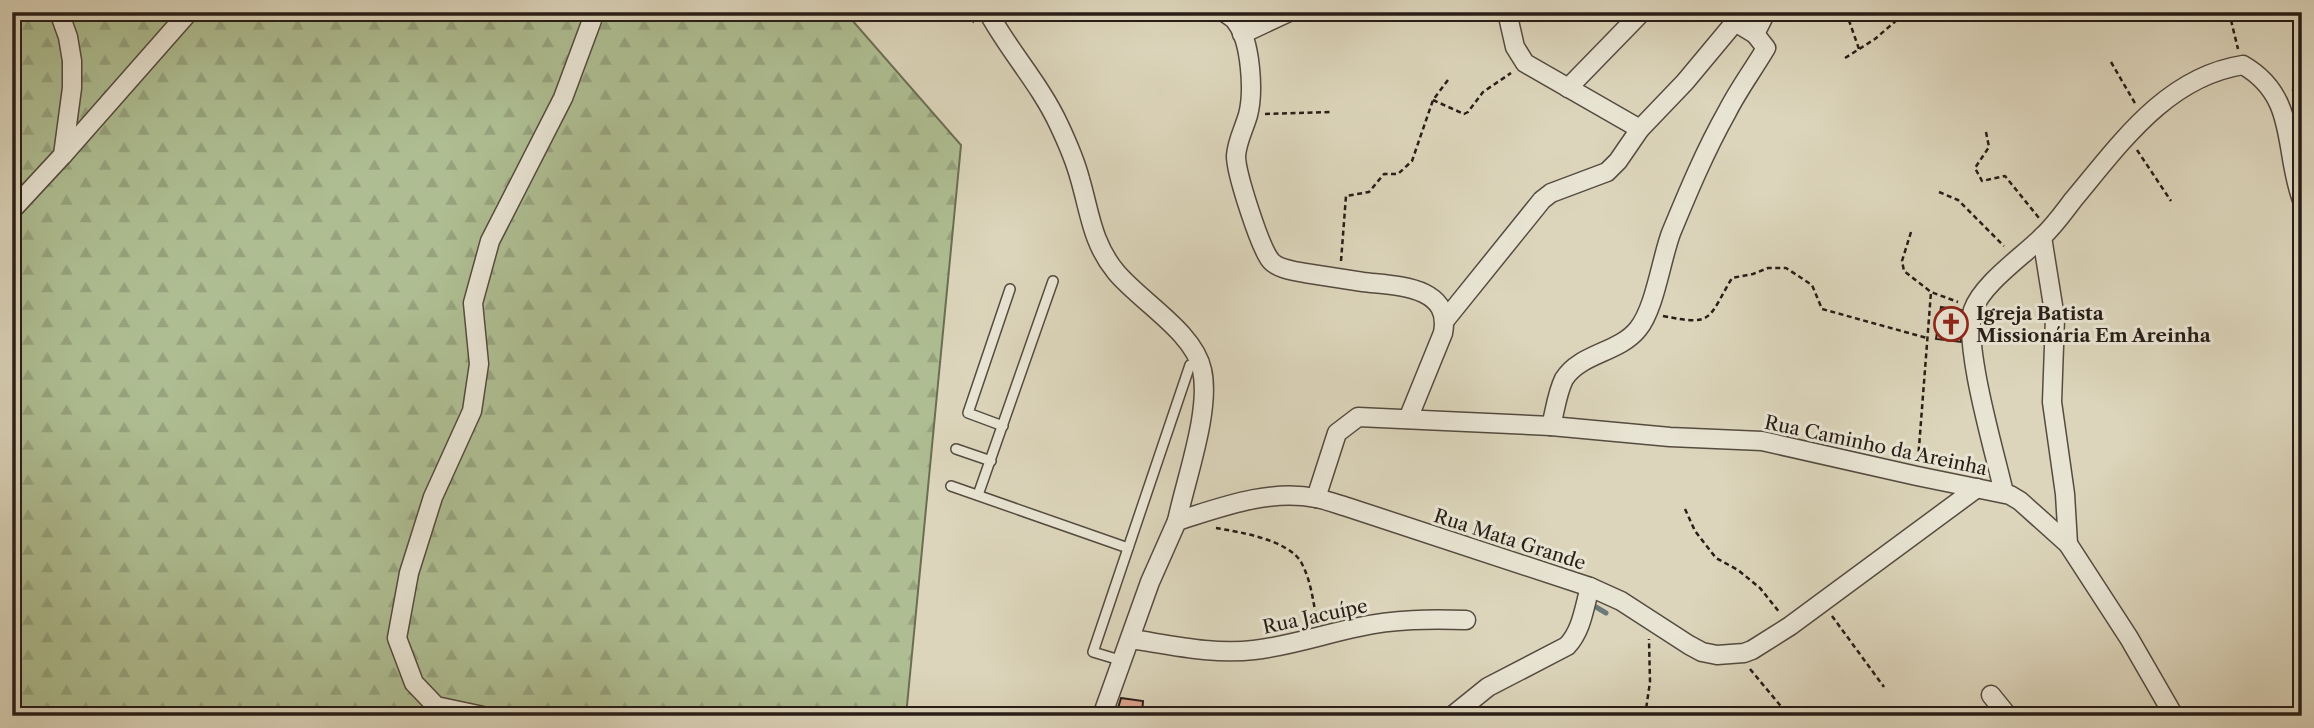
<svg xmlns="http://www.w3.org/2000/svg" width="2314" height="728" viewBox="0 0 2314 728" font-family="'Libre Caslon Text',serif">
<style>
.forest{fill:url(#forest-firs);stroke:#6b6e54;stroke-width:2}
.lines{fill:none;stroke-linecap:round;stroke-linejoin:round}
.stream{stroke:#6b7979;stroke-width:5}
.building{fill:#dfa38e;stroke:#281d17;stroke-width:2}
.service-casing{stroke:#554b40;stroke-width:12}
.minor-casing{stroke:#554b40;stroke-width:21}
.path{stroke:#281d17;stroke-width:2.5;stroke-dasharray:5 3.5;stroke-linecap:butt}
.service{stroke:#e8e4d3;stroke-width:9}
.minor{stroke:#e8e4d3;stroke-width:18}
.labels{text-anchor:middle;stroke-width:6;stroke-linejoin:round;paint-order:stroke}
.poi-label{font-size:19px;font-weight:bold;fill:#281d17;stroke:#e8e4d3;text-anchor:start}
.street-label{font-size:19px;fill:#281d17;stroke:#e8e4d3}
</style>
<defs>
<pattern id="forest-firs" width="22" height="20" patternUnits="userSpaceOnUse" patternTransform="scale(1.75)"><rect width="22" height="20" fill="#aebe92"/><path d="M5 1l3.5 6h-7zM16 11l3.5 6h-7z" fill="#96a37d"/></pattern>
</defs>
<rect width="100%" height="100%" fill="#dcd5bb"/>
<filter id="stains"><feTurbulence type="fractalNoise" baseFrequency=".00286" numOctaves="4"/><feColorMatrix values="0 0 0 0 .2 0 0 0 0 .09 0 0 0 0 .02 0 0 0 .5 -.17"/></filter>
<radialGradient id="worn" r=".72"><stop offset=".6" stop-color="#630" stop-opacity="0"/><stop offset="1" stop-color="#630" stop-opacity=".3"/></radialGradient>
<!-- forest -->
<path class="forest" d="M 12,12 L 845,12 L 961,145 L 906,716 L 12,716 Z"/>
<g class="lines">
<!-- stream -->
<path class="stream" d="M 1596,607 L 1606,613"/>
</g>
<!-- building -->
<g class="building">
<path d="M 1941,307 L 1962,310 L 1961,342 L 1936,339 Z"/>
<path d="M 1121,698 L 1143,701 L 1142,714 L 1116,715 Z"/>
</g>
<g class="lines">
<!-- service casing -->
<g class="service-casing">
<g id="service">
<path d="M 1003,426 L 968,413 L 1010,289"/>
<path d="M 956,449 L 991,461"/>
<path d="M 951,486 L 1128,548"/>
<path d="M 978,495 L 1053,281"/>
<path d="M 1123,661 L 1093,652 L 1190,365"/>
</g>
</g>
<!-- minor casing -->
<g class="minor-casing">
<g id="minor">
<path d="M 988,12 C 1009,51 1040,84 1059,125 C 1067,142 1075,160 1080,179 C 1090,213 1092,243 1116,272 C 1141,302 1194,332 1202,370 C 1211,410 1186,478 1177,521"/>
<path d="M 1224,12 C 1228,15 1234,18 1236,22 C 1251,41 1254,92 1248,115 C 1244,129 1237,141 1236,156 C 1236,173 1260,248 1271,261 C 1278,269 1295,271 1305,273 C 1324,276 1344,279 1363,282 C 1395,286 1452,285 1443,333 L 1408,419"/>
<path d="M 1507,12 L 1515,47 L 1525,63 L 1640,129"/>
<path d="M 1242,34 L 1289,12"/>
<path d="M 1568,88 L 1642,12"/>
<path d="M 63,155 L 188,13"/>
<path d="M 12,210 L 63,155 L 72,88 L 72,61 L 68,37 L 59,12"/>
<path d="M 2042,237 L 2055,318 L 2052,402 L 2065,494 L 2068,544"/>
<path d="M 1446,319 L 1542,200 L 1551,193 L 1607,172 L 1618,161 L 1640,129 L 1685,82 L 1735,22 L 1755,34"/>
<path d="M 1551,426 C 1555,411 1557,393 1564,379 C 1580,353 1619,353 1638,329 C 1655,308 1661,260 1671,233 C 1688,192 1705,151 1727,112 C 1738,90 1753,70 1766,48 L 1755,34 L 1766,12"/>
<path d="M 2004,493 C 1995,453 1963,346 1973,310 C 1982,284 2023,256 2042,237 C 2054,226 2063,213 2073,200 C 2120,144 2166,77 2243,65 C 2298,97 2283,149 2302,200"/>
<path d="M 1316,498 L 1337,433 L 1358,417 L 1551,426 L 1670,437 L 1762,441 L 1917,476 L 2010,495 L 2020,501 L 2068,544 L 2129,638 L 2174,716"/>
<path d="M 1131,639 C 1171,645 1214,655 1254,650 C 1290,646 1324,634 1359,627 C 1395,619 1430,619 1466,620"/>
<path d="M 1991,695 L 2008,716"/>
<path d="M 483,716 L 436,706 L 414,683 L 397,638 L 409,573 L 433,497 L 472,411 L 479,364 L 473,303 L 490,241 L 563,98 L 595,12"/>
<path d="M 1102,716 L 1150,582 L 1177,521 C 1222,507 1268,489 1316,498 C 1326,500 1337,504 1347,507 L 1590,587 L 1621,601 L 1689,645 L 1702,652 L 1717,655 L 1744,653 L 1752,650 L 1790,626 L 1977,488"/>
<path d="M 1452,716 L 1488,687 L 1567,646 C 1582,630 1584,608 1590,587"/>
</g>
</g>
<!-- path -->
<g class="path">
<path d="M 961,12 L 962,17 L 974,22"/>
<path d="M 1846,12 L 1859,49"/>
<path d="M 2229,12 L 2238,49"/>
<path d="M 1845,58 L 1875,39 L 1906,12"/>
<path d="M 2111,62 L 2136,105"/>
<path d="M 2292,91 L 2302,87"/>
<path d="M 1433,100 L 1464,114 L 1468,112 L 1483,92 L 1511,73"/>
<path d="M 1265,114 L 1331,112"/>
<path d="M 1986,132 L 1989,147 L 1975,168 L 1982,181 L 2005,176 L 2039,218"/>
<path d="M 2137,150 L 2171,201"/>
<path d="M 1939,192 L 1958,200 L 2004,246"/>
<path d="M 1911,232 L 1902,261 L 1904,271 L 1931,292 L 1958,302"/>
<path d="M 1341,261 L 1346,196 L 1369,192 L 1384,174 L 1398,174 L 1412,161 L 1433,100 L 1448,80"/>
<path d="M 1663,316 C 1714,326 1707,320 1732,278 L 1753,274 L 1768,268 L 1786,268 L 1812,285 L 1822,309 L 1927,338"/>
<path d="M 1918,460 L 1931,292"/>
<path d="M 1685,509 L 1695,531 L 1716,558 L 1738,570 L 1760,588 L 1780,613"/>
<path d="M 1216,528 C 1240,532 1288,540 1301,562 C 1311,580 1313,601 1317,621"/>
<path d="M 1832,616 L 1884,687"/>
<path d="M 1750,669 L 1789,716"/>
<path d="M 1645,716 L 1650,682 L 1649,639"/>
</g>
<!-- service -->
<use href="#service" class="service"/>
<!-- minor -->
<use href="#minor" class="minor"/>
</g>
<!-- icons -->
<defs>
<g id="church-ring" transform="scale(1.75)"><circle r="9.5" fill="#e8e4d3" stroke="#8f2418" stroke-width="1.5"/><path d="M-1.2-6h2.4v3.5h3.3v2.4h-3.3V6h-2.4V-.1h-3.3v-2.4h3.3Z" fill="#8f2418"/></g>
</defs>
<g fill-rule="evenodd">
<use href="#church-ring" x="1951" y="324"/>
</g>
<g class="labels">
<!-- poi labels -->
<g class="poi-label">
<text x="1976" y="320">Igreja Batista<tspan x="1976" dy="22">Missionária Em Areinha</tspan></text>
</g>
<!-- street labels -->
<g class="street-label">
<text transform="translate(1876 445) rotate(12)" y="7">Rua Caminho da Areinha</text>
<text transform="translate(1510 539) rotate(18)" y="7">Rua Mata Grande</text>
<text transform="translate(1315 616) rotate(-12)" y="7">Rua Jacuípe</text>
</g>
</g>
<!-- margin -->
<rect width="2314" height="728" fill="none" stroke="#dcd5bb" stroke-width="42"/>
<rect x="14" y="14" width="2286" height="700" fill="none" stroke="#281d17" stroke-width="3.5"/>
<rect x="21" y="21" width="2272" height="686" fill="none" stroke="#281d17" stroke-width="2"/>
<rect width="100%" height="100%" filter="url(#stains)"/>
<rect width="100%" height="100%" fill="url(#worn)"/>
</svg>
